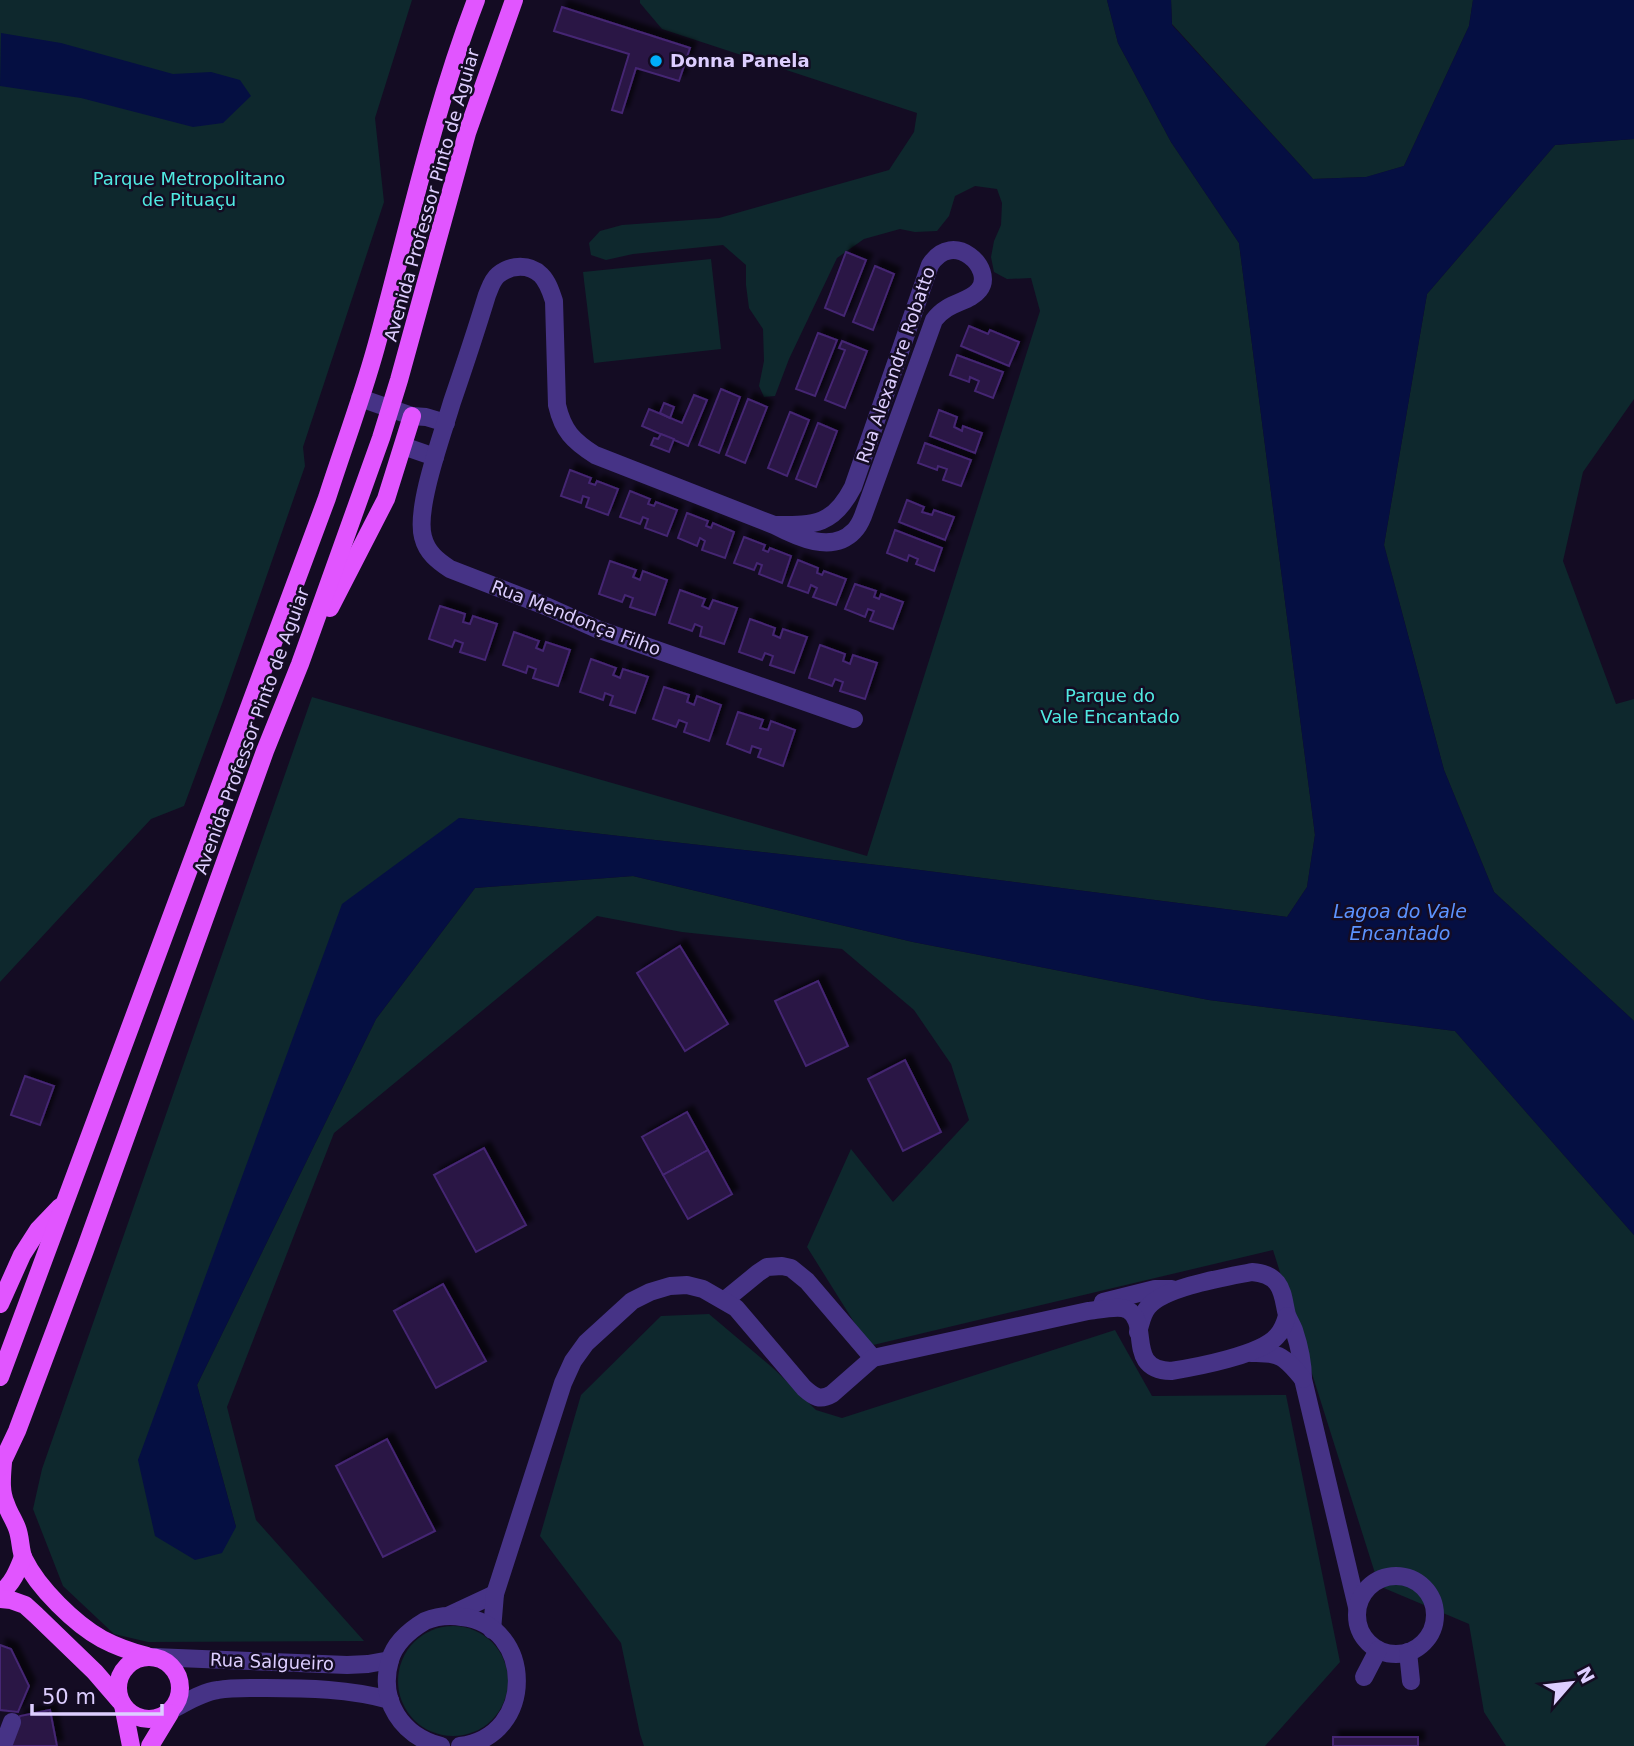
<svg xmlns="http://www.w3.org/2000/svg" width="1634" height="1746" viewBox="0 0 1634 1746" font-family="'DejaVu Sans',sans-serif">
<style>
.green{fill:#0e282d}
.water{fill:#050f42}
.building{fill:#291645;stroke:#452673;stroke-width:2;filter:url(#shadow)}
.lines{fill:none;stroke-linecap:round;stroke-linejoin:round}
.minor{stroke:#463386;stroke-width:18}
.major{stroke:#e155ff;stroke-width:18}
.poi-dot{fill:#00aef9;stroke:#140c23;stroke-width:2.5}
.labels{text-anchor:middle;stroke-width:5;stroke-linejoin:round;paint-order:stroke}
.poi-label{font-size:18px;font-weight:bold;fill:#ddceff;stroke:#140c23;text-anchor:start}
.park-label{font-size:18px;fill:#50e9e1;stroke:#140c23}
.street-label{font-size:18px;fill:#ddceff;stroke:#140c23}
.water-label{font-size:19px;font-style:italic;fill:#5c93ff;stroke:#140c23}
</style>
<defs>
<filter id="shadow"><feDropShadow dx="6" dy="-6" stdDeviation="2" flood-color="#0009"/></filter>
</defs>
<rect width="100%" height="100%" fill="#140c23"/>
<!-- green -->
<g class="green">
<path d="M 0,0 L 412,0 L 375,118 L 384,202 L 303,447 L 305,466 L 223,701 L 184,806 L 151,819 L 0,982 Z"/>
<path d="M 640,0 L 1107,0 L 1118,43 L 1171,142 L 1239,243 L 1315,835 L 1307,887 L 1287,917 L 904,868 L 459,818 L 138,1460 L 236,1527 L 197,1385 L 376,1019 L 475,888 L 633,876 L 913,942 L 1209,1000 L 1455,1031 L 1634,1235 L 1634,1746 L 1506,1746 L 1484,1712 L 1469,1624 L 1379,1586 L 1273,1250 L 869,1346 L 807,1247 L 851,1149 L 893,1202 L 969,1120 L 951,1064 L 914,1010 L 842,949 L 682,932 L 597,916 L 334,1133 L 227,1407 L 256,1520 L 364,1641 L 148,1642 L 114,1634 L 63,1586 L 33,1509 L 42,1469 L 312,697 L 867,856 L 1040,311 L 1031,278 L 1007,279 L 994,272 L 991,257 L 994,241 L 1001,225 L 1002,203 L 997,189 L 975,186 L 955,196 L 949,216 L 937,231 L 915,232 L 900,229 L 864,239 L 837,258 L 789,359 L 775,396 L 764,397 L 759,386 L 764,361 L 763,329 L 749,308 L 746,285 L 746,265 L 723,245 L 633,254 L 606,260 L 591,255 L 589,243 L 600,231 L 622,225 L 719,218 L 889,170 L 914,132 L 917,113 L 662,29 L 640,3 Z"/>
<path d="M 1171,0 L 1473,0 L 1469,26 L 1404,166 L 1367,177 L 1313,179 L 1172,24 Z"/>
<path d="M 1634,139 L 1634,399 L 1583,472 L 1563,561 L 1616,704 L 1634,699 L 1634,1021 L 1494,892 L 1444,770 L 1384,545 L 1427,294 L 1555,145 Z"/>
<path d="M 711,259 L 721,349 L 594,363 L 583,272 Z"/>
<path d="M 709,1314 L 774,1369 L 816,1410 L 842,1418 L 1115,1330 L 1152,1396 L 1286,1395 L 1340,1662 L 1265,1746 L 644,1746 L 640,1734 L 621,1643 L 540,1536 L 581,1395 L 661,1316 Z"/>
<circle cx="453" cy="1681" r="55"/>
</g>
<!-- water -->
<g class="water">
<path d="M 1107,0 L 1171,0 L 1172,25 L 1313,179 L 1366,177 L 1404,166 L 1469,26 L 1473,0 L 1634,0 L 1634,139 L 1555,145 L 1427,294 L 1384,545 L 1444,770 L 1494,892 L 1634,1021 L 1634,1235 L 1455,1031 L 1209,1000 L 913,942 L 633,876 L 475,888 L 376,1019 L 197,1385 L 236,1527 L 222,1553 L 195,1560 L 155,1536 L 138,1460 L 342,904 L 459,818 L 904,868 L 1287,917 L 1307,887 L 1315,835 L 1239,243 L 1171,142 L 1118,43 Z"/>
<path d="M 1,33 L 61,43 L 173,74 L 211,72 L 240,80 L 251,96 L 223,123 L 193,127 L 81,98 L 0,86 Z"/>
</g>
<!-- building -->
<g class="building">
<path d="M 562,7 L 690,48 L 679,81 L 636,68 L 622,113 L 612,110 L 629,54 L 554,31 Z"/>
<path d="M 846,252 L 866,260 L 844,316 L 825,308 Z"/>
<path d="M 875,266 L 894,274 L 873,330 L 853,322 Z"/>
<path d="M 969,326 L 988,334 L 990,330 L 1019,342 L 1009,366 L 961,346 Z"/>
<path d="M 818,333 L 837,340 L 815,396 L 796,389 Z"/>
<path d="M 842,341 L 867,351 L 845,408 L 825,400 L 845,350 L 839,348 Z"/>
<path d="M 957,355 L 1003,372 L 993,398 L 975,391 L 979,381 L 970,377 L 969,382 L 950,375 Z"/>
<path d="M 721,389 L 740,397 L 719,453 L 699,445 Z"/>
<path d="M 694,395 L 707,400 L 688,446 L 642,426 L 649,409 L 682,423 Z"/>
<path d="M 748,399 L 767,407 L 745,463 L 726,455 Z"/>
<path d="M 664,403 L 674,407 L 670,418 L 660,413 Z"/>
<path d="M 939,410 L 957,417 L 954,427 L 962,431 L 963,426 L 982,433 L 975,453 L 930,436 Z"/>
<path d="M 790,412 L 809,420 L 787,476 L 768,468 Z"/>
<path d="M 818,423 L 837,431 L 816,487 L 796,479 Z"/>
<path d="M 661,434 L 674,439 L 669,452 L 651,445 L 654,438 L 658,439 Z"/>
<path d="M 925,443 L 971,460 L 961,486 L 943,480 L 947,469 L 938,466 L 937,470 L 918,463 Z"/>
<path d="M 570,470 L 591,478 L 589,483 L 595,485 L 597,481 L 618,489 L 608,515 L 586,507 L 589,498 L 583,496 L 581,503 L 561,496 Z"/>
<path d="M 630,491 L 650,499 L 648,504 L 654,506 L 656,502 L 677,510 L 667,536 L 645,528 L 648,519 L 643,517 L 640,524 L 620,517 Z"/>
<path d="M 907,500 L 924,507 L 922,512 L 932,515 L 934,510 L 954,517 L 945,540 L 899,522 Z"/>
<path d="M 687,513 L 708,521 L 706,526 L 711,528 L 713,523 L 734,532 L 725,558 L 702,550 L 705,541 L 700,538 L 697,546 L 678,538 Z"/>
<path d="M 895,530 L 942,548 L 934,571 L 916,564 L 918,559 L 909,555 L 907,561 L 887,553 Z"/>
<path d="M 744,537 L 765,545 L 763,550 L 768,552 L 770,548 L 791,556 L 782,583 L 759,574 L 762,565 L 757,563 L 754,570 L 734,563 Z"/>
<path d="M 798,560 L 818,568 L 817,573 L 822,575 L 824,571 L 846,579 L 836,605 L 813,597 L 817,588 L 811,585 L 808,593 L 788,586 Z"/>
<path d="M 610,561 L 636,570 L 633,577 L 640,580 L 643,571 L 667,580 L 655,615 L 630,607 L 633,598 L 625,595 L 622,602 L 599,594 Z"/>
<path d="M 855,584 L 876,591 L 874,597 L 879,599 L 881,594 L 903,602 L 893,629 L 870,621 L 874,611 L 868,609 L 865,617 L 845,609 Z"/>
<path d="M 680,590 L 705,599 L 702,606 L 709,609 L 713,600 L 737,608 L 724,644 L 700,636 L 702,627 L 695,624 L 692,631 L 669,623 Z"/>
<path d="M 440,606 L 465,614 L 463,622 L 470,624 L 473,616 L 497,624 L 485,660 L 460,652 L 463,643 L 455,640 L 452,647 L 429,639 Z"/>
<path d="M 750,619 L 775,628 L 773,635 L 780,638 L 783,629 L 807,637 L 794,673 L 770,665 L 773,656 L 765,653 L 762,660 L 739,652 Z"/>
<path d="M 514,632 L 539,641 L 536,648 L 543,651 L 546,642 L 570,650 L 558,686 L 533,678 L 536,669 L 528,666 L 526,673 L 503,665 Z"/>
<path d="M 820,645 L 845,654 L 843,661 L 850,664 L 853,655 L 877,663 L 865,699 L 840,691 L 843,682 L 835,679 L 832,686 L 809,678 Z"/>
<path d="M 591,659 L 616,668 L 613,675 L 620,678 L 623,669 L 648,677 L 635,713 L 610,705 L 613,696 L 605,693 L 603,700 L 580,692 Z"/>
<path d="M 664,687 L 689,695 L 687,702 L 694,705 L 697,696 L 721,705 L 709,741 L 684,732 L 687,723 L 679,720 L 676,727 L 653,719 Z"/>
<path d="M 738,712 L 763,720 L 760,728 L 768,730 L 771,721 L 795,730 L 783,766 L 758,757 L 761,749 L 752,746 L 750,753 L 727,744 Z"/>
<path d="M 680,946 L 728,1024 L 685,1051 L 637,973 Z"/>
<path d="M 818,981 L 848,1046 L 806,1066 L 775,1001 Z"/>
<path d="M 905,1060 L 941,1132 L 903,1151 L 868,1079 Z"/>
<path d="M 25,1076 L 54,1086 L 40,1125 L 11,1115 Z"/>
<path d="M 687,1112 L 708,1150 L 663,1175 L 642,1137 Z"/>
<path d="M 484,1148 L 526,1225 L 476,1252 L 434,1175 Z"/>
<path d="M 708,1150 L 732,1194 L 688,1219 L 663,1175 Z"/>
<path d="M 443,1284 L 486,1361 L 436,1388 L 394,1311 Z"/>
<path d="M 387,1439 L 435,1531 L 383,1557 L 336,1466 Z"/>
<path d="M 0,1645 L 11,1649 L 29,1686 L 18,1712 L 0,1710 Z"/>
<path d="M 50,1710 L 57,1746 L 9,1746 L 20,1716 Z"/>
<rect x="1333" y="1737" width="85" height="9"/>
</g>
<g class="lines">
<!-- minor -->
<g class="minor">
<path d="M 360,398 L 412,416 L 426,417 L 446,423"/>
<path d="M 403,446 L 435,457"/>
<path d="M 774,525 C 814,525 833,526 853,487 L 930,265 C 953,228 996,269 979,290 C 969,303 948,301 934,320 L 863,516 C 861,521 858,527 854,531 C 832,554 797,537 774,525 L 595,455 C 573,441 563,431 557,405 L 554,301 C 551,292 548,282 541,275 C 530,264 511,264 498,275 C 492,280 490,288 487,295 C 476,331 464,367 452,402 C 443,433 415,508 423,537 C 427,553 438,561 450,569 L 548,607 L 597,629 L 854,719"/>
<path d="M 725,1300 L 758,1273 L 767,1267 L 782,1266 L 791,1268 L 807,1281 L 873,1358"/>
<path d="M 1103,1302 L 1155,1289 L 1172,1289"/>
<path d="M 1138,1332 C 1141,1323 1142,1314 1148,1307 C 1164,1287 1227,1277 1252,1272 C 1262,1273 1271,1275 1277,1283 C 1284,1292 1284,1304 1287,1315 C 1289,1320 1292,1325 1294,1330 C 1299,1345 1303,1363 1303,1379 L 1357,1607"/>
<path d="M 1251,1353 C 1280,1352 1285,1357 1303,1379"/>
<circle cx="1396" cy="1615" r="39"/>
<path d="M 450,1615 L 495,1594"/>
<path d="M 492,1630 L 495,1594 L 563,1383 L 573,1361 L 586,1343 L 632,1301 L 650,1292 L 670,1286 L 687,1285 L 703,1289 L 736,1308 L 804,1388 C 814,1397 820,1401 832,1394 L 873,1358 L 1088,1311 C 1098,1310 1120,1305 1128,1310 C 1151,1323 1125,1370 1171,1371 C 1196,1367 1261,1355 1277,1336 C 1282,1331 1285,1323 1287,1316"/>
<path d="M 1408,1652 L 1411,1681"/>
<path d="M 154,1657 L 347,1665 L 368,1664 L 390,1660"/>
<path d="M 1364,1677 L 1378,1650"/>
<path d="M 173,1709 C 187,1702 202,1692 218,1690 C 233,1687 250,1688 266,1688 C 308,1688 349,1689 390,1700"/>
<path d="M 3,1746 L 12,1722"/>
<path d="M 441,1746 C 402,1736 378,1701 390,1660 C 395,1642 410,1630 425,1621 C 437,1616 449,1615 462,1617 C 534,1625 537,1736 460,1746"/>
</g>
<!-- major -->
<g class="major">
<path d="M 330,608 L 386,499 L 412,416"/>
<path d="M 0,1304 L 22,1255 L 38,1230 L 60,1207"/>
<path d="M 0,1377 L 327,498 C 343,448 362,398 376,347 C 408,231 433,112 476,0"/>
<path d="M 3,1462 C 2,1476 0,1491 6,1504 C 9,1513 14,1520 17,1528 C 21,1538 20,1551 24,1559 C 38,1588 75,1624 102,1639 C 117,1647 132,1652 147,1656"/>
<path d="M 0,1467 L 17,1431 L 85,1250 L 265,751 L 300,664 L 381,438 L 399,380 L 467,133 L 514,0"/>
<path d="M 0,1593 C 12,1585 18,1570 23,1557"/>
<path d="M 0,1599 L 11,1600 L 25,1605 L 36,1615 L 95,1672 L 120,1701"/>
<circle cx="149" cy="1688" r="31"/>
<path d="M 123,1705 L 131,1746"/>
<path d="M 150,1746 L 170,1713"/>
</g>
</g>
<!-- markers -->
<circle class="poi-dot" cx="656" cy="61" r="7"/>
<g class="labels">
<!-- poi labels -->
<g class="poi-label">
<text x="670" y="67">Donna Panela</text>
</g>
<!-- park labels -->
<g class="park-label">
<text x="189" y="185">Parque Metropolitano<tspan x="189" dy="21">de Pituaçu</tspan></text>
<text x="1110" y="702">Parque do<tspan x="1110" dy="21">Vale Encantado</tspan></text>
</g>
<!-- street labels -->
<g class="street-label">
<text transform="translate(432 195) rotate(-74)" y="6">Avenida Professor Pinto de Aguiar</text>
<text transform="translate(896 365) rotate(-71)" y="6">Rua Alexandre Robatto</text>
<text transform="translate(576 618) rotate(21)" y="6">Rua Mendonça Filho</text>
<text transform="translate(252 731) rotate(-70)" y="6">Avenida Professor Pinto de Aguiar</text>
<text transform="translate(272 1662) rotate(2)" y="6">Rua Salgueiro</text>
</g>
<!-- water labels -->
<g class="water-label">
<text x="1400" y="918">Lagoa do Vale<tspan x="1400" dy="22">Encantado</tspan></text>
</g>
</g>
<!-- north arrow -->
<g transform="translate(1571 1683) rotate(62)" stroke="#140c23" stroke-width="5" paint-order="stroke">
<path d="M0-5L12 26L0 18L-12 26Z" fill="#ddceff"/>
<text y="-10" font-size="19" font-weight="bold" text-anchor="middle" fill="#ddceff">N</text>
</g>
<!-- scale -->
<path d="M32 1704v10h130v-10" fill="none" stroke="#ddceff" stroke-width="3.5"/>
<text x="42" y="1704" font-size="21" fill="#ddceff" stroke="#140c23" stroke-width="5" paint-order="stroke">50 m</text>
</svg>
